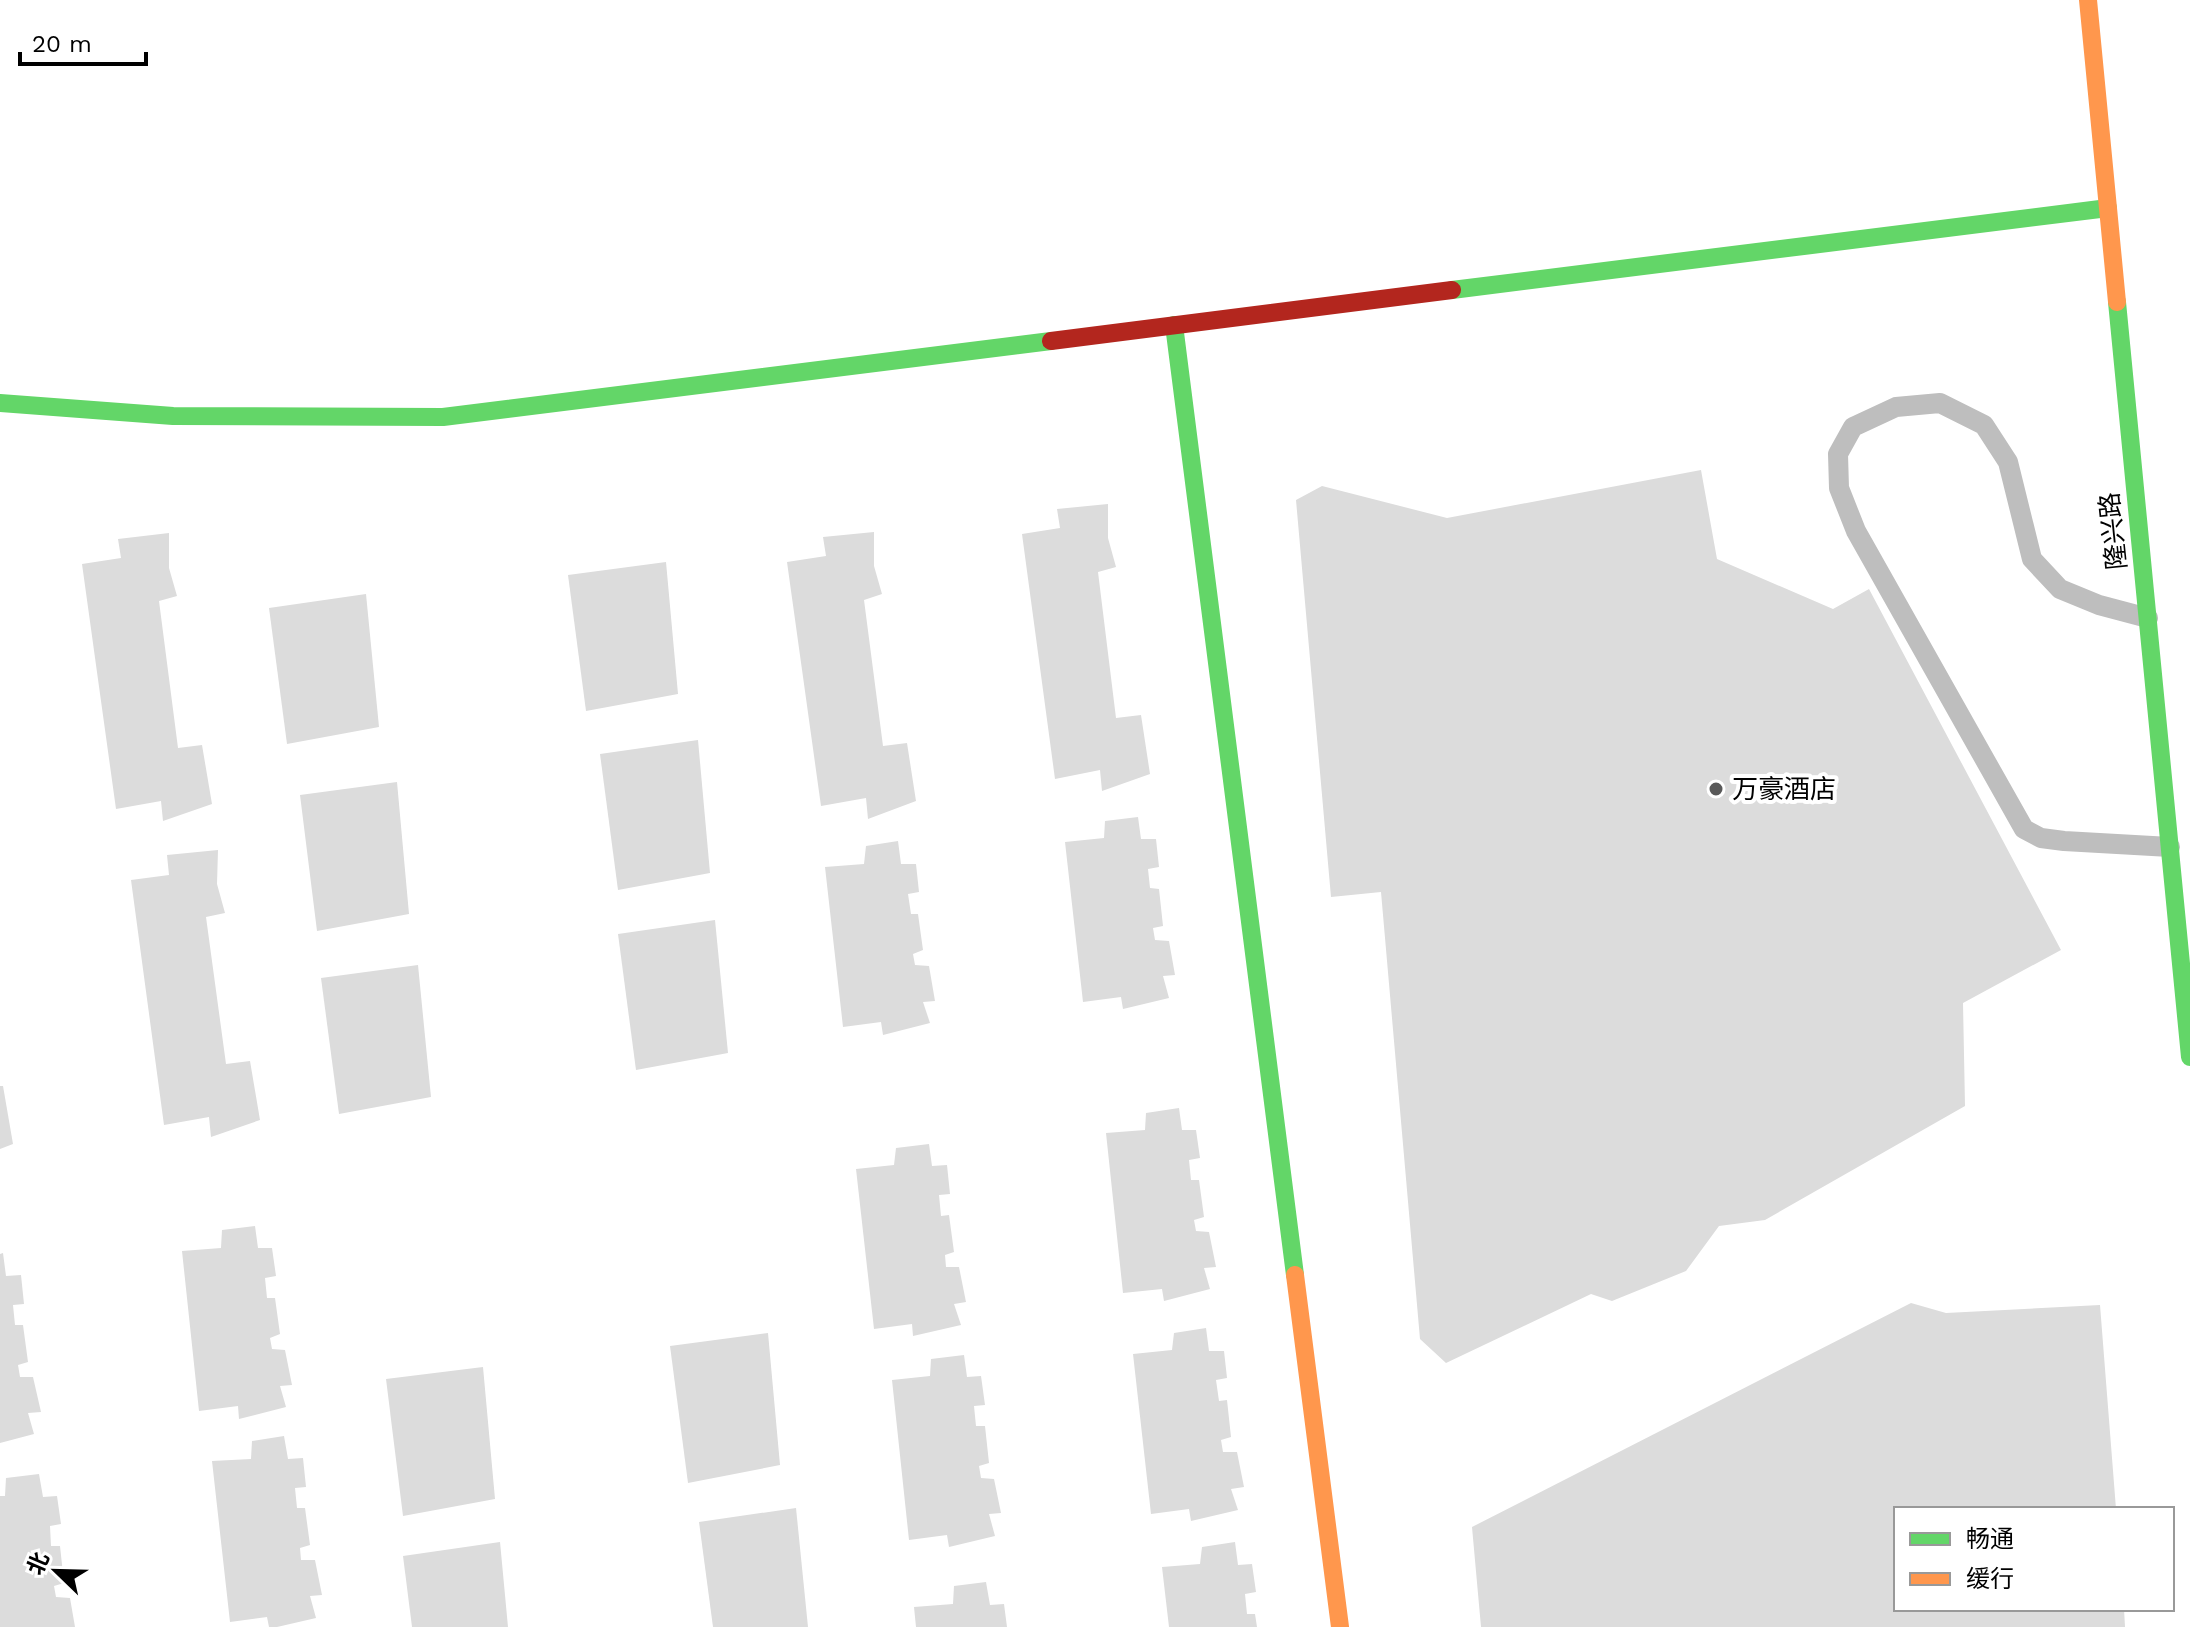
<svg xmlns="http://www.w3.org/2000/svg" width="2190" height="1627" viewBox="0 0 2190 1627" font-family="'Work Sans','Noto Sans SC',sans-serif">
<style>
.building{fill:#dcdcdc}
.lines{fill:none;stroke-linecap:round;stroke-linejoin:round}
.lane{stroke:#bebebe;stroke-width:20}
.fast{stroke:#63d668;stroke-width:18}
.slow{stroke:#ff974d;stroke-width:18}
.jam{stroke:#b3261e;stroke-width:18}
.poi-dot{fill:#595959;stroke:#fff;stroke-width:3}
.labels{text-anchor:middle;stroke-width:8;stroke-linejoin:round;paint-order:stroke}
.street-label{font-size:26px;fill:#000;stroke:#fff}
.poi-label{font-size:26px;fill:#000;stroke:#fff;text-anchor:start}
</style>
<rect width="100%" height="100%" fill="#fff"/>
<!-- building -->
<g class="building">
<path d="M 1701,470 L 1717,559 L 1833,609 L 1869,589 L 2061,950 L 1963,1003 L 1965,1106 L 1765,1220 L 1719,1226 L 1686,1271 L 1612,1301 L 1591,1294 L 1446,1363 L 1420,1339 L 1381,892 L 1331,897 L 1296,500 L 1322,486 L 1447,518 Z"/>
<path d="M 1108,504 L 1108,538 L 1116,567 L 1098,572 L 1116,718 L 1141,715 L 1150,774 L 1102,791 L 1100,770 L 1055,779 L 1022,534 L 1060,528 L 1057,509 Z"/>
<path d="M 874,532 L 874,566 L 882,594 L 864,600 L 883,746 L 907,743 L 916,801 L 868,819 L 866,798 L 821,806 L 787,562 L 826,556 L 823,537 Z"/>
<path d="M 169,533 L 169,568 L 177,596 L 159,601 L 178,748 L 202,745 L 212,804 L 163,821 L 161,801 L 116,809 L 82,564 L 121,558 L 118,539 Z"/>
<path d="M 666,562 L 678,694 L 586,711 L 568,575 Z"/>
<path d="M 366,594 L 379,727 L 287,744 L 269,608 Z"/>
<path d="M 698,740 L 710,873 L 618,890 L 600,754 Z"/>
<path d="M 397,782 L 409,914 L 317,931 L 300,795 Z"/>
<path d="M 1138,817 L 1141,839 L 1156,839 L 1159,867 L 1148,869 L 1150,888 L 1159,889 L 1163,926 L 1153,928 L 1155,940 L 1169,941 L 1175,975 L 1163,976 L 1169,998 L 1123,1009 L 1121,997 L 1083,1002 L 1065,842 L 1104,838 L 1105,821 Z"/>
<path d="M 898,841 L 901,864 L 916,864 L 919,892 L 908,894 L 911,914 L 918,914 L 923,950 L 913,954 L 915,965 L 929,966 L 935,1001 L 923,1002 L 930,1023 L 883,1035 L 881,1022 L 843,1027 L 825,867 L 864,864 L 866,846 Z"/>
<path d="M 218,850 L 217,884 L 225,913 L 206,917 L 226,1064 L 250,1061 L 260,1120 L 211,1137 L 209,1117 L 164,1125 L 131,880 L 169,875 L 167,855 Z"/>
<path d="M 715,920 L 728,1053 L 636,1070 L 618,934 Z"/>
<path d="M 418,965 L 431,1097 L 339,1114 L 321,978 Z"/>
<path d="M 0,1086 L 3,1086 L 13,1144 L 0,1149 Z"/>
<path d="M 1179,1108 L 1182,1130 L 1196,1130 L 1200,1158 L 1189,1160 L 1191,1180 L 1199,1180 L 1204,1217 L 1194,1220 L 1196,1231 L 1209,1232 L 1216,1267 L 1204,1268 L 1210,1289 L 1164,1301 L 1162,1289 L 1123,1293 L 1106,1133 L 1145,1130 L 1146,1113 Z"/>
<path d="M 929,1144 L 932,1166 L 947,1165 L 950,1194 L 939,1195 L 941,1216 L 949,1215 L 954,1252 L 945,1255 L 946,1267 L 959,1267 L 966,1302 L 954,1304 L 961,1325 L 913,1336 L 912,1324 L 874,1329 L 856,1169 L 894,1165 L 896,1148 Z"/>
<path d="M 255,1226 L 258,1248 L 272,1248 L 276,1276 L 265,1278 L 267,1298 L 275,1298 L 280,1334 L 270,1338 L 272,1349 L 285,1350 L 292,1385 L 280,1386 L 286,1407 L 239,1419 L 238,1406 L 199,1411 L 182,1251 L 221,1248 L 222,1230 Z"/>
<path d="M 3,1253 L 6,1276 L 21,1275 L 24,1304 L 13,1305 L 15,1325 L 23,1325 L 28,1362 L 18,1365 L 20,1377 L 33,1377 L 41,1412 L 28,1413 L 34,1434 L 0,1443 L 0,1254 Z"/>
<path d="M 1911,1303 L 1946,1313 L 2100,1305 L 2116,1509 L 1896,1509 L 1896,1609 L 2124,1609 L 2125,1627 L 1481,1627 L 1472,1527 Z"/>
<path d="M 1206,1328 L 1209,1351 L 1224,1351 L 1227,1378 L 1216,1380 L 1219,1401 L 1227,1400 L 1231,1437 L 1221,1440 L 1223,1452 L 1237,1452 L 1244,1487 L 1231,1489 L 1238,1510 L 1191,1521 L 1189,1509 L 1151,1514 L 1133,1354 L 1172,1350 L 1174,1333 Z"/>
<path d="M 768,1333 L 780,1465 L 688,1483 L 670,1346 Z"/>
<path d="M 964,1355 L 967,1377 L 981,1376 L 985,1405 L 974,1406 L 976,1426 L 985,1426 L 989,1463 L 979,1466 L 981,1478 L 994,1479 L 1001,1513 L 989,1514 L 995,1536 L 949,1547 L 947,1535 L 909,1540 L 892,1380 L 930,1376 L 931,1359 Z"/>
<path d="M 483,1367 L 495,1499 L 403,1516 L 386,1379 Z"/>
<path d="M 284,1436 L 288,1459 L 303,1458 L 306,1487 L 295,1488 L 297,1508 L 305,1508 L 310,1545 L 300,1548 L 301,1560 L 315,1560 L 322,1595 L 310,1596 L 316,1618 L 277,1627 L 269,1627 L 267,1617 L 230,1622 L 212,1461 L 251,1459 L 252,1441 Z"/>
<path d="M 39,1474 L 43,1497 L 57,1496 L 61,1524 L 50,1526 L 51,1546 L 60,1546 L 64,1583 L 54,1586 L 56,1597 L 70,1598 L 75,1627 L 0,1627 L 0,1496 L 5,1496 L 6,1478 Z"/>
<path d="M 796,1508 L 808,1627 L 713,1627 L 699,1522 Z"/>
<path d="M 500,1542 L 508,1627 L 412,1627 L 403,1556 Z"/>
<path d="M 1235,1542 L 1238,1565 L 1252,1564 L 1256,1592 L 1245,1594 L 1247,1614 L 1255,1614 L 1257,1627 L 1169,1627 L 1162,1567 L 1200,1564 L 1202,1547 Z"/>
<path d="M 986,1582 L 990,1605 L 1004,1604 L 1007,1627 L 916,1627 L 914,1607 L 953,1604 L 954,1586 Z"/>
</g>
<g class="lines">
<!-- lane -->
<path class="lane" d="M 2148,618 L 2099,605 L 2060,589 L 2032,559 L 2008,462 L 1984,425 L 1940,403 L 1896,407 L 1853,427 L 1838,454 L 1839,488 L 1856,531 L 2024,829 L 2041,838 L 2064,841 L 2170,847"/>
<!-- fast -->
<g class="fast">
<path d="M 1452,290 L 2108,208"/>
<path d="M 2117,302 L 2190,1057"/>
<path d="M 1174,325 L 1295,1275"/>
<path d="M 0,403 L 173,416 L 443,417 L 1051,341"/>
</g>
<!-- slow -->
<g class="slow">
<path d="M 2088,0 L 2117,302"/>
<path d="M 1295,1275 L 1340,1627"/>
</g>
<!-- jam -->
<path class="jam" d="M 1051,341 L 1452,290"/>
</g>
<!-- markers -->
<circle class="poi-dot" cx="1716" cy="789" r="8"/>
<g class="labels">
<!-- street labels -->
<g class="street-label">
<text transform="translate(2113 531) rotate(-96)" y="9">隆兴路</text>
</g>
<!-- poi labels -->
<g class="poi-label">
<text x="1732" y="798">万豪酒店</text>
</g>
</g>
<!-- legend -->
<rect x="1894" y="1507" width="280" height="104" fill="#ffffff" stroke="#999999" stroke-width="2"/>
<rect x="1910" y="1533" width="40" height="12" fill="#63d668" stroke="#999999" stroke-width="2"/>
<text x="1966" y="1547" font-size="24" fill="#000000">畅通</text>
<rect x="1910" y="1573" width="40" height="12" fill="#ff974d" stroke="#999999" stroke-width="2"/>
<text x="1966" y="1587" font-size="24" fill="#000000">缓行</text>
<!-- north arrow -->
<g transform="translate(56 1571) rotate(293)" stroke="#ffffff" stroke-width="6" paint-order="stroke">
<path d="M0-6L14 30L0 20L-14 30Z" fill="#000000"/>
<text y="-12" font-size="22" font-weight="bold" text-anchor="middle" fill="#000000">北</text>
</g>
<!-- scale -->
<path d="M20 52v12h126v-12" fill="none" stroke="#000000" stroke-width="4"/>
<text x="32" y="52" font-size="24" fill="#000000" stroke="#ffffff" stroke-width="6" paint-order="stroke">20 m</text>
</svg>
